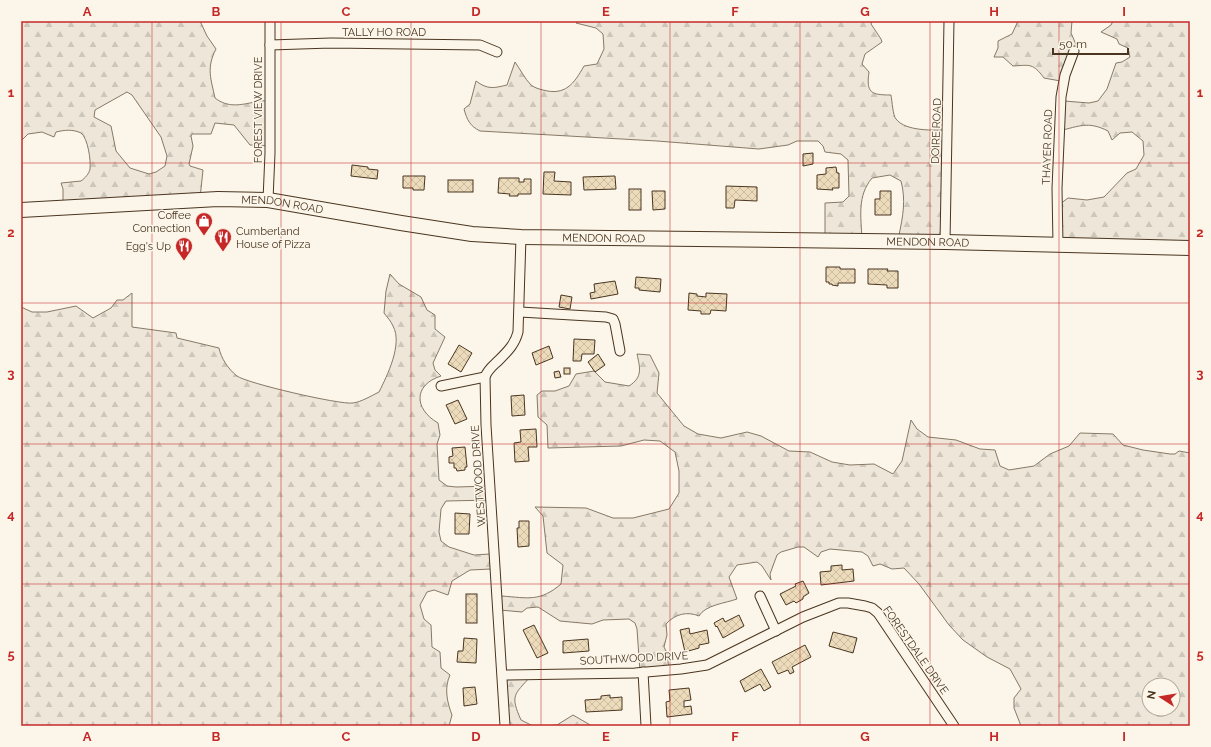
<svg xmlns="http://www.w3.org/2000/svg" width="1211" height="747" viewBox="0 0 1211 747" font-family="Raleway,sans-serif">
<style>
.forest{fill:url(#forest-firs);stroke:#887966;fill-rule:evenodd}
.building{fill:url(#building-cross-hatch);stroke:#4a3520}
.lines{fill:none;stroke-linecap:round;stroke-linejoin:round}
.street-casing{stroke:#4a3520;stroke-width:11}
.primary-casing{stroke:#4a3520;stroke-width:16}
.street{stroke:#fbf6e9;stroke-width:9}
.primary{stroke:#fbf6e9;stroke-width:14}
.grid{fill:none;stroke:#c62828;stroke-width:1;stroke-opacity:0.55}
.labels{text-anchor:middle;stroke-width:3;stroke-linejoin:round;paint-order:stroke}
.street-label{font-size:11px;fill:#4a3520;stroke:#fbf6e9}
.poi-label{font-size:11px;fill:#4a3520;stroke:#fbf6e9;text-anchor:end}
.neatline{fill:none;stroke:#c62828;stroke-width:1.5}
.grid-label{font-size:13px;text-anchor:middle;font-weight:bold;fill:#c62828}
</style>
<defs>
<pattern id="forest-firs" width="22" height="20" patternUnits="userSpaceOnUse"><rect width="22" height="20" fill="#ede6d9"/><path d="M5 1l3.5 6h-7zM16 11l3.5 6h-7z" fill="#cdc6ba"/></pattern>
<pattern id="building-cross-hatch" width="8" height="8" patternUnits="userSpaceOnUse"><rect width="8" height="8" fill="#ecdcbc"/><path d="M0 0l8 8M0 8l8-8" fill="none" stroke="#ccbda1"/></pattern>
</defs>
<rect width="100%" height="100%" fill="#fbf6e9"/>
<!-- forest -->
<g class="forest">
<path d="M 21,21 L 200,21 L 207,36 L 216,49 C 206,68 211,79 215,98 C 228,108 240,105 255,102 C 261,100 268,101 274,102 L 273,146 L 250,145 L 234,125 L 215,123 L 211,134 L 192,134 L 191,136 L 193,146 L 189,164 L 190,166 L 203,170 L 200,198 L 63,207 L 63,189 L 61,183 L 81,181 C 85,178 89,174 90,169 C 91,161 88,138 81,133 C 73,129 64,130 56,132 L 54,137 L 42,132 L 28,134 L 21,141 ZM 127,92 L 132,95 L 161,137 L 167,156 L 165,166 L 156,172 L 149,174 L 130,168 L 116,151 L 111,126 L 94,117 L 95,110 Z"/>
<path d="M 578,21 L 872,21 L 871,24 L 881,39 L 882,42 L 865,54 L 862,64 L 869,72 C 866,93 871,95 891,95 C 892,101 893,116 896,119 C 906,132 935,130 949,130 L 949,238 L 899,235 C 903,216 906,200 901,181 L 890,175 L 872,178 C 857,196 861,217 862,239 L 825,243 L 825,203 L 843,202 L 849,196 L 848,160 L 841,154 L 825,152 L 823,146 L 818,141 L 797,141 L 788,145 L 759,149 L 657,141 L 480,131 C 470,126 467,120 464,109 L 470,104 L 476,81 C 488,90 494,88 507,85 L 515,62 C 520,69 525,79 531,85 C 535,88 539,89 543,90 C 565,96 574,84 584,66 L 597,64 L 604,49 L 603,34 L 596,28 L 576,23 Z"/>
<path d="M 1018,21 L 1072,21 L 1071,33 L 1078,49 L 1066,82 L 1044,78 C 1033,63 1030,65 1013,66 L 1003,57 L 994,57 L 998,48 L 998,41 L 1012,34 Z"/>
<path d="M 1113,21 L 1190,21 L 1190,249 L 1061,246 L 1060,204 L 1068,198 L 1087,200 L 1104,197 L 1127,173 L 1136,169 L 1144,155 L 1143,141 L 1132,132 L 1120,133 L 1112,140 L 1108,131 C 1090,122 1082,125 1063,130 L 1064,101 L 1089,103 L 1098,101 L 1107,89 L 1116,63 L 1122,62 L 1130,57 L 1128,48 L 1119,44 L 1117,39 L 1101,32 L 1111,25 Z"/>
<path d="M 390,274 L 399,284 L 421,297 L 427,310 L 435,315 L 435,329 L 445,337 L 433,363 L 435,370 L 441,376 C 413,385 414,409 438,423 L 440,435 L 437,444 L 439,480 L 447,486 L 456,487 L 491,486 L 492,500 L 446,501 L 441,509 L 439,532 L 441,541 L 449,547 L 474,555 L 490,554 L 491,569 L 470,570 L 452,581 L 448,595 L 434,590 L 427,592 L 420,605 L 424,619 L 431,625 L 432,647 L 440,652 L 441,668 L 450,675 C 444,688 447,702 452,715 L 449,726 L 21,726 L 21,307 L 32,312 L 47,312 L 76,306 L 93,318 L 111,308 L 117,300 L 123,300 L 132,293 L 132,327 L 176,333 L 177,338 L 219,348 C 221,358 228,369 237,376 C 246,383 340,405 353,403 C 361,402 371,396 379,392 C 387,376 403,344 393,326 C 391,321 387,317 384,313 L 386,291 Z"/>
<path d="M 637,354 L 650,355 L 659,373 L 657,393 L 684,426 L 698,434 L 721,438 L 747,432 L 761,436 L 789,451 L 810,452 L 832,462 L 850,465 L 874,464 L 893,474 L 902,461 L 911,420 L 917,429 L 928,437 L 956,440 L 980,449 L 995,450 L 1000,466 L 1009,470 L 1034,466 L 1050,454 L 1069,446 L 1080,433 L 1113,434 L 1123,445 L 1143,450 L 1170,454 L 1175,454 L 1179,451 L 1190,453 L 1190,726 L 1021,726 L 1014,708 L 1014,698 L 1021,689 L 1010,669 L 987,657 L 963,640 L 949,625 L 919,584 L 904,568 L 892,569 L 880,564 L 873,566 L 868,556 L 862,552 L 830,549 L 821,552 L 818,557 L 804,547 L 798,547 L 781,552 L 777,555 L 770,574 L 771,580 L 762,566 L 757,562 L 737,565 L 729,577 L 737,599 C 726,603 705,605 699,616 C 687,611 675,614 666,624 L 667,635 L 664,647 L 667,653 L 669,670 L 640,672 L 637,629 L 635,623 L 629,619 L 603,620 L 592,624 L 560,621 L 538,607 L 527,608 L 522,612 L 500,610 L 499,603 L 502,596 C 528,598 540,602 561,584 L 563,565 L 547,553 L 543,516 L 535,507 L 586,508 L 613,518 L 633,518 L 669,509 L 679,493 L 679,471 L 675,452 L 660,441 L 644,440 L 621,446 L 548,448 L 547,425 L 538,417 L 537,395 L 542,391 L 555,391 L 569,386 L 576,374 L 594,371 L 605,382 L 629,386 C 643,377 640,368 637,354 ZM 1149,685 L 1173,685 L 1173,709 L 1149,709 Z"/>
<path d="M 506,676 L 531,676 C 514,695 510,695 521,720 L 533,726 L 506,726 Z"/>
<path d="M 573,715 L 592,726 L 544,726 L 557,725 Z"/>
</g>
<!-- building -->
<g class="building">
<path d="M 813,153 L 813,164 L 803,166 L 803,154 Z"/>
<path d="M 352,165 L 368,167 L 368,169 L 378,170 L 377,179 L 351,176 Z"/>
<path d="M 836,167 L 837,173 L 839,173 L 839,188 L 832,188 L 833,190 L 817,189 L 817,175 L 826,174 L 826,168 Z"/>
<path d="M 544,172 L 555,172 L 554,181 L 571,182 L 571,195 L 543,194 Z"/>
<path d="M 403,176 L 425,176 L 424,190 L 413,190 L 413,188 L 403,188 Z"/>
<path d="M 615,176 L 616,189 L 584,190 L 583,177 Z"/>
<path d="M 499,178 L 519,178 L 519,182 L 524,182 L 524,179 L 531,179 L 531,194 L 518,194 L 518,196 L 509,196 L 510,194 L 498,193 Z"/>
<rect x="448" y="180" width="25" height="12"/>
<path d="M 726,186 L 757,187 L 757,201 L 735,200 L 734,208 L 726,208 Z"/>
<rect x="629" y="189" width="12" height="21"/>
<path d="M 652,191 L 665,191 L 665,209 L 653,210 Z"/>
<path d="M 880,191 L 891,191 L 891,215 L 875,215 L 875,199 L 880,199 Z"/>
<path d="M 826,267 L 840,267 L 840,269 L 855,269 L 855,283 L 838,283 L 838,286 L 832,285 L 832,284 L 829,284 L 829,282 L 826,282 Z"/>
<path d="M 868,269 L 888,269 L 887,271 L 898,271 L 898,288 L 887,288 L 887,285 L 868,284 Z"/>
<path d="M 636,277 L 661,279 L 660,292 L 639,290 L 639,288 L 635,288 Z"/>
<path d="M 615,281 L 618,294 L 591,299 L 590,293 L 595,292 L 594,284 Z"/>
<path d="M 689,293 L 697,294 L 697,296 L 706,297 L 706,293 L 727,294 L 726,311 L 711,310 L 710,314 L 701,314 L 701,311 L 688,310 Z"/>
<path d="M 561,295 L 572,297 L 570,309 L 559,307 Z"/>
<path d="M 574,339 L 595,340 L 594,354 L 582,354 L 581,361 L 573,361 Z"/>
<path d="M 459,345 L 472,353 L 461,372 L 448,364 Z"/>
<path d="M 549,346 L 553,358 L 536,365 L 532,353 Z"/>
<path d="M 598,354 L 605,365 L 595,372 L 588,362 Z"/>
<rect x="564" y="368" width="6" height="6"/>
<path d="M 559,371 L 561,377 L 555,378 L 554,372 Z"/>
<path d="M 524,395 L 525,415 L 512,416 L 511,396 Z"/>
<path d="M 458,400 L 467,419 L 455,424 L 446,405 Z"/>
<path d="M 536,429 L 537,447 L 528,447 L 529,461 L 515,462 L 514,443 L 521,442 L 520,430 Z"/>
<path d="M 465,447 L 467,467 L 465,467 L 465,470 L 457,471 L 456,468 L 454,468 L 454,463 L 449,463 L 449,457 L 453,456 L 452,448 Z"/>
<path d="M 455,513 L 470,514 L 469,534 L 455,534 Z"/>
<path d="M 519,521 L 529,521 L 529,546 L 518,547 L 517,528 L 519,528 Z"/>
<path d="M 842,565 L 842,570 L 853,569 L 854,581 L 821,585 L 820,572 L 831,571 L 831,566 Z"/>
<path d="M 803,581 L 809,593 L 803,597 L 803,599 L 796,603 L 794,601 L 786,605 L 780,594 L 796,586 L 795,584 Z"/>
<rect x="466" y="594" width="11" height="29"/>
<path d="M 739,615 L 744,626 L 723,638 L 717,626 L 716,627 L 714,623 L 723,618 L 725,622 Z"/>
<path d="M 534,625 L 548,653 L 537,658 L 523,630 Z"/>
<path d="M 689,628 L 690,634 L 707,630 L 709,643 L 699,645 L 699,648 L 685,652 L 680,630 Z"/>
<path d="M 833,632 L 857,638 L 853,653 L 829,646 Z"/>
<path d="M 464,638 L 477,639 L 476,663 L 457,662 L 458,651 L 463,651 Z"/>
<path d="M 588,639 L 589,651 L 563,653 L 563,641 Z"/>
<path d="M 805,645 L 811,657 L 792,667 L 794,672 L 790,674 L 788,670 L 778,674 L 772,662 Z"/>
<path d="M 761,669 L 771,687 L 764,691 L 760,684 L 745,692 L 740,681 Z"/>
<path d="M 475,687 L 477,704 L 464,706 L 463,688 Z"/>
<path d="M 689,688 L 691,700 L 684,701 L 684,707 L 691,706 L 692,714 L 667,717 L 666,702 L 670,701 L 669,690 Z"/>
<path d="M 610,695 L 610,698 L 622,697 L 622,710 L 586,712 L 585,700 L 601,699 L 601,696 Z"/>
</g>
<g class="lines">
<!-- street casing -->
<g class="street-casing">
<g id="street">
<path d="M 270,45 L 331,43 L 480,45 L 497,52"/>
<path d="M 268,200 L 270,153 L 270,21"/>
<path d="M 945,242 L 949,21"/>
<path d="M 1058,245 L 1057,188 L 1061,97 L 1065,75 L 1074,51"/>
<path d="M 520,312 L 606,317 L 613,319 L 615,324 L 620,351"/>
<path d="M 441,386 L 485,377"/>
<path d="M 760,596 L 776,631"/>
<path d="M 643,672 L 646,726"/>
<path d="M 503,675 L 635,673 L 681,669 L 707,665 L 803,617 L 839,603 L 848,603 L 865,606 L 872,608 L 878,613 L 954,726"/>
<path d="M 505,726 L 486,425 L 485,377 C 488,369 493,366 499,360 C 508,351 515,344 518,332 L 521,237"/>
</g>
</g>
<!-- primary casing -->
<g class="primary-casing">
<g id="primary">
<path id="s1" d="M 21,210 L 218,199 L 268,200 L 401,223 L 472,234 L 521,237 L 945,242 L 1190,248"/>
</g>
</g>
<!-- street -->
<use href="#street" class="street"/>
<!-- primary -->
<use href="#primary" class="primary"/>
</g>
<!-- grid -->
<path class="grid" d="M 152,21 L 152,726M 281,21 L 281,726M 411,21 L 411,726M 541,21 L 541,726M 670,21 L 670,726M 800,21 L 800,726M 930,21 L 930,726M 1059,21 L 1059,726M 21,163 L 1190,163M 21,303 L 1190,303M 21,444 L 1190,444M 21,584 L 1190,584"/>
<!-- icons -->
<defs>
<g id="shop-pin" transform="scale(0.9)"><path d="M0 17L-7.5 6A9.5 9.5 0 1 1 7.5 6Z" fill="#c62828" stroke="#fbf6e9"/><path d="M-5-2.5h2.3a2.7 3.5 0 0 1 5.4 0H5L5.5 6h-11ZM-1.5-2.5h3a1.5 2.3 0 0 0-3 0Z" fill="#fff"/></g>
<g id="restaurant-pin" transform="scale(0.9)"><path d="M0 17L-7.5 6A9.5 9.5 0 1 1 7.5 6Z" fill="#c62828" stroke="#fbf6e9"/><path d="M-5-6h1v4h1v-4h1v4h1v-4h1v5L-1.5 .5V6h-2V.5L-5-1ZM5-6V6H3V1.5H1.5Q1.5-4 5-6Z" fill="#fff"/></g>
</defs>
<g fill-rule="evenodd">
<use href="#shop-pin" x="204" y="221"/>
<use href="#restaurant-pin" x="223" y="237"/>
<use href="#restaurant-pin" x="184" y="246"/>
</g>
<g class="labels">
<!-- street labels -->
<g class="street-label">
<text x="384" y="36">TALLY HO ROAD</text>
<text transform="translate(258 110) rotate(-90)" y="4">FOREST VIEW DRIVE</text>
<text transform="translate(936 131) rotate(-88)" y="4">DOIRE ROAD</text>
<text transform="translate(1047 147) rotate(-88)" y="4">THAYER ROAD</text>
<text dy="4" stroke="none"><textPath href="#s1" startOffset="262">MENDON ROAD</textPath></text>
<text dy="4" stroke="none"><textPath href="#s1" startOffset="586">MENDON ROAD</textPath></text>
<text dy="4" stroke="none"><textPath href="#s1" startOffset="910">MENDON ROAD</textPath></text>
<text transform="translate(478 476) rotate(-94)" y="4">WESTWOOD DRIVE</text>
<text transform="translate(916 650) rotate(55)" y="4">FORESTDALE DRIVE</text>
<text transform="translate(634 658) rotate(-3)" y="4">SOUTHWOOD DRIVE</text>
</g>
<!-- poi labels -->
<g class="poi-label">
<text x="191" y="219">Coffee<tspan x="191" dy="13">Connection</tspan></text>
<text x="236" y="235" text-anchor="start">Cumberland<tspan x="236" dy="13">House of Pizza</tspan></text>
<text x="171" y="250">Egg's Up</text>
</g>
</g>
<!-- border -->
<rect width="1211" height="747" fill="none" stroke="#fbf6e9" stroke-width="44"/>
<!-- north arrow -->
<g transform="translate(1161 697) rotate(282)"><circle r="19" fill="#fbf6e9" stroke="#b4a999"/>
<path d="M0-3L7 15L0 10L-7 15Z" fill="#c62828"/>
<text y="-6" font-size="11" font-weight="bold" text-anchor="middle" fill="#4a3520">N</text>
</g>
<!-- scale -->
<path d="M1053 48v6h75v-6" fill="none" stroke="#4a3520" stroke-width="2"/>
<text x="1059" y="48" font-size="12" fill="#4a3520" stroke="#fbf6e9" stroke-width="3" paint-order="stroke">50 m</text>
<rect x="22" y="22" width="1167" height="703" class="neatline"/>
<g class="grid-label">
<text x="87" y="16">A</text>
<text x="216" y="16">B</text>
<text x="346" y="16">C</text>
<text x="476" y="16">D</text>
<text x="606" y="16">E</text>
<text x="735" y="16">F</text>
<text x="865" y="16">G</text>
<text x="994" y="16">H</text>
<text x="1124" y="16">I</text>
<text x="11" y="97">1</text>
<text x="1200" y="97">1</text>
<text x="11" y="237">2</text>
<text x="1200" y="237">2</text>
<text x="11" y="378">3</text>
<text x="1200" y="378">3</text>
<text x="11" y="519">4</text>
<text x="1200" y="519">4</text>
<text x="11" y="659">5</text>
<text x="1200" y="659">5</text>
<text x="87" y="741">A</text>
<text x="216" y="741">B</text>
<text x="346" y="741">C</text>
<text x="476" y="741">D</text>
<text x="606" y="741">E</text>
<text x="735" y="741">F</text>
<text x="865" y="741">G</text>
<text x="994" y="741">H</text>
<text x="1124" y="741">I</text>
</g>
</svg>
